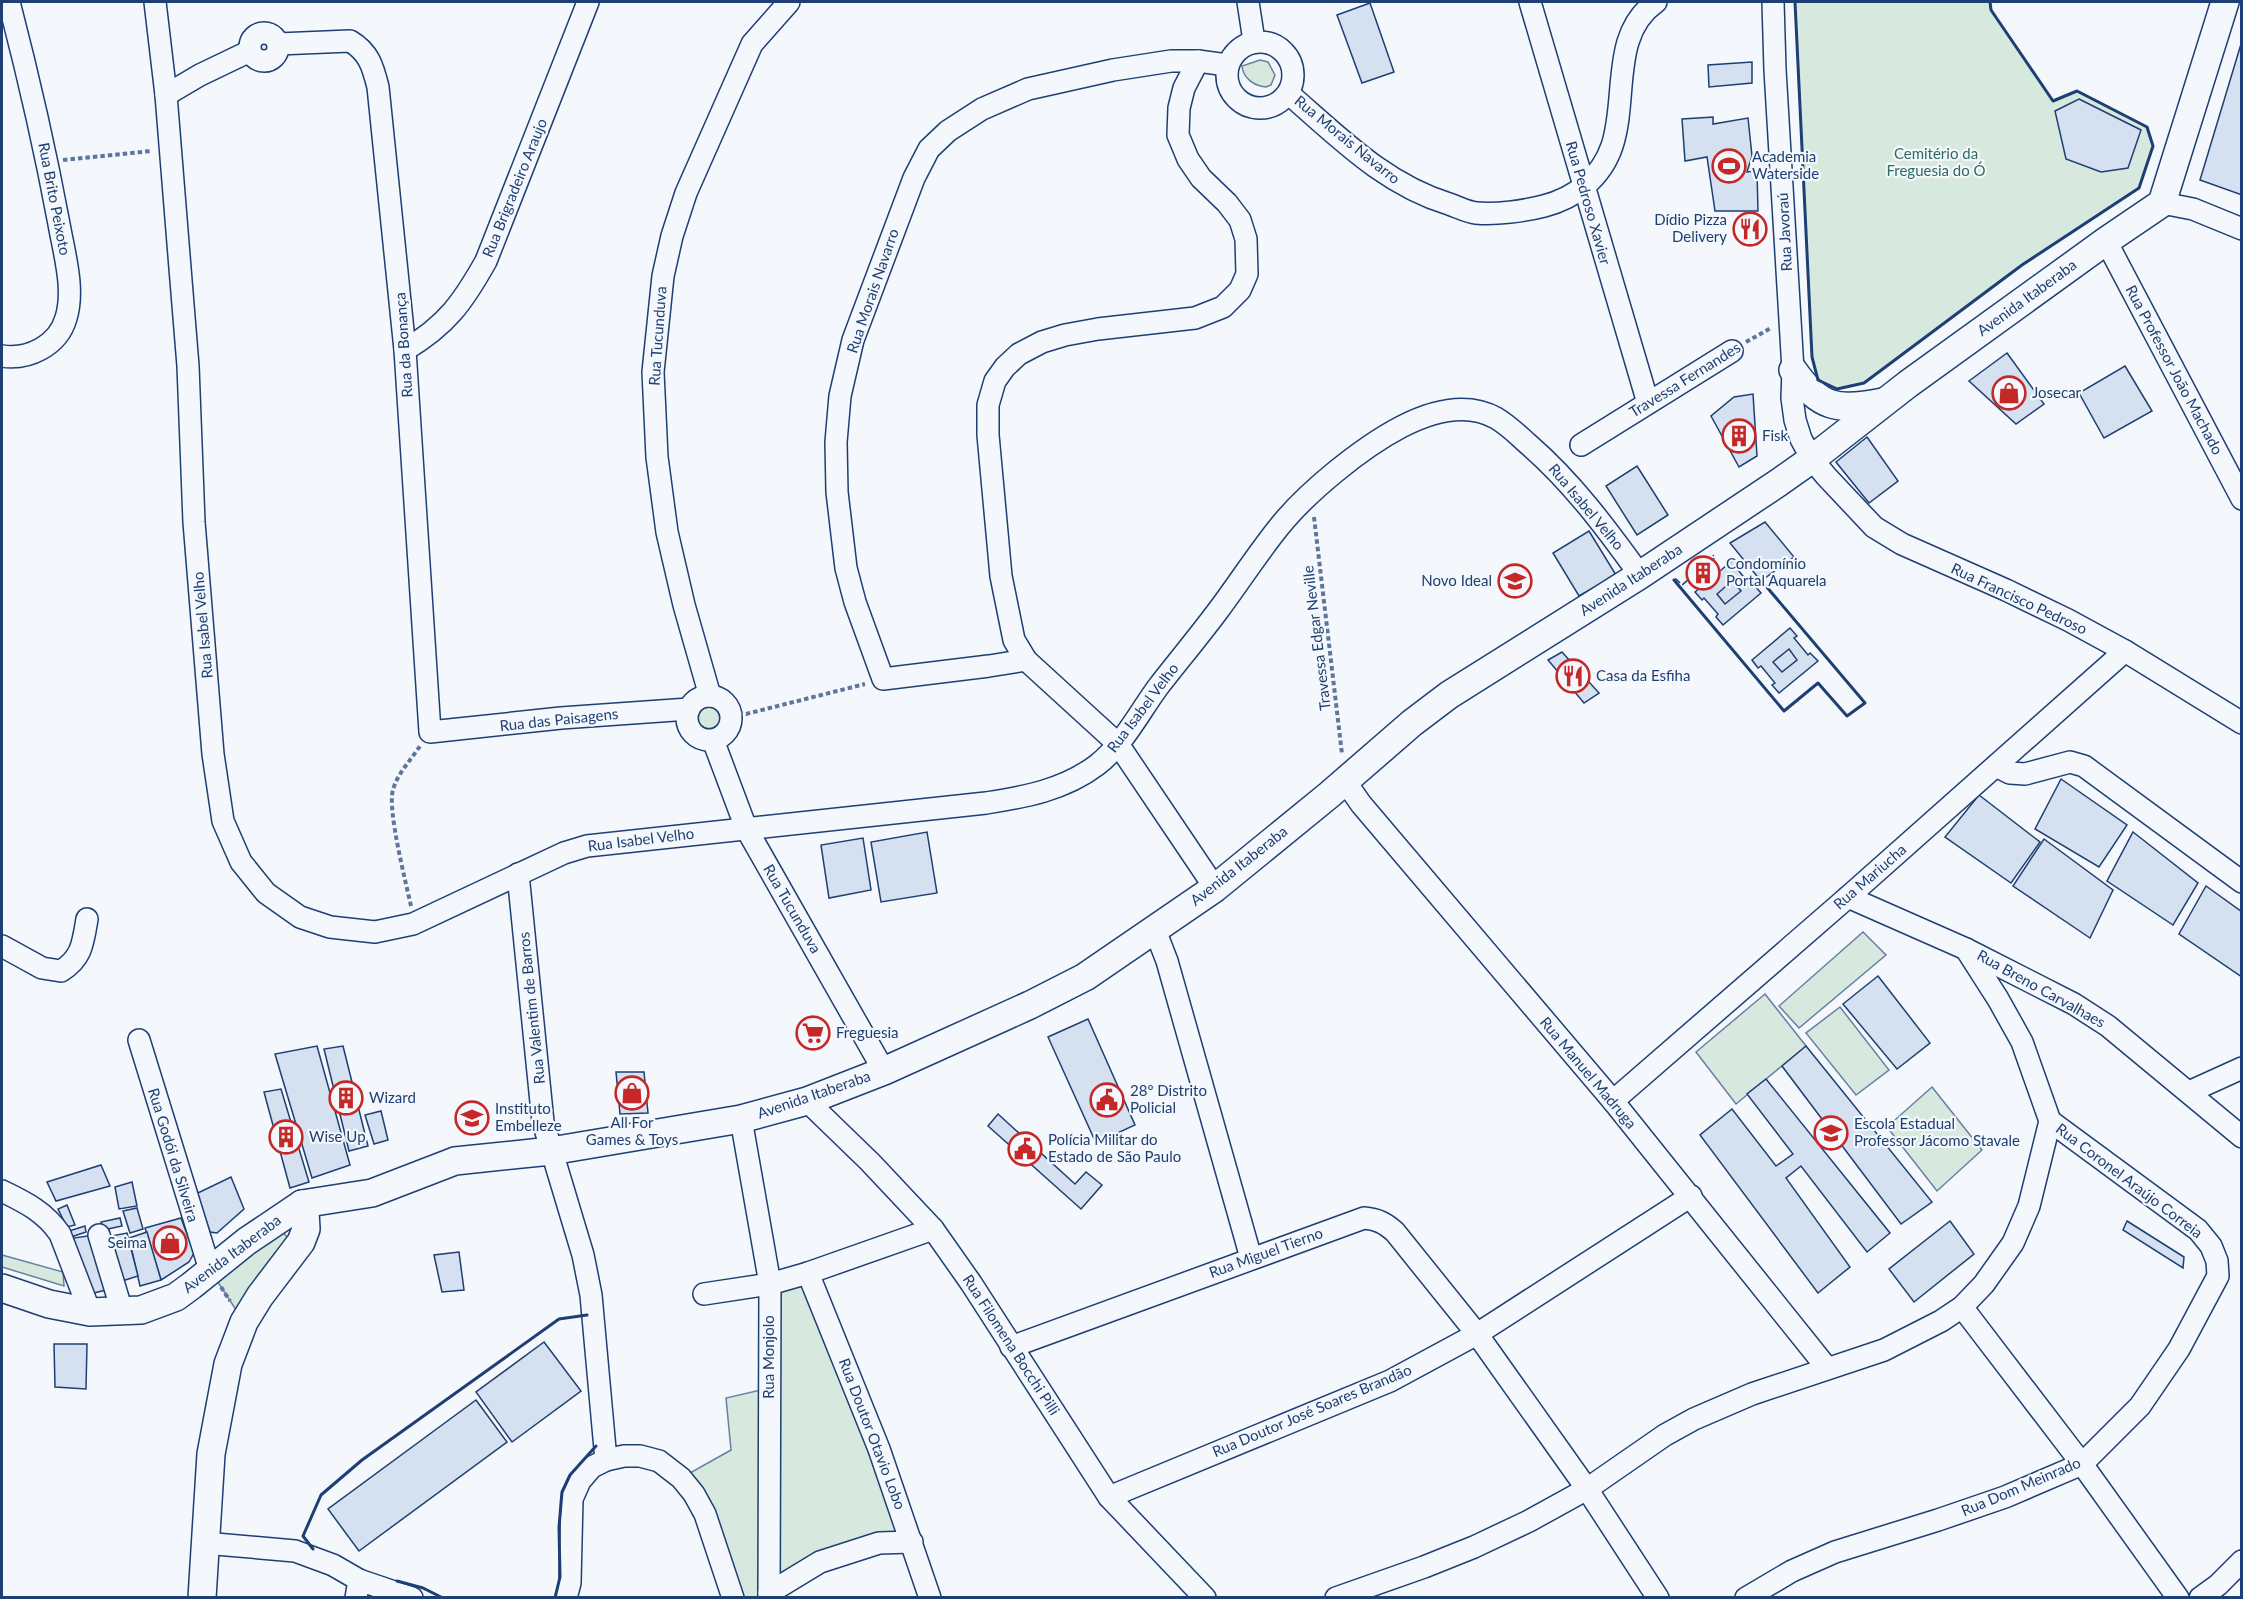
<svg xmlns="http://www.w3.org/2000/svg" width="2243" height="1599" viewBox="0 0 2243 1599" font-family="Lato,sans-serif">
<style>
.green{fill:#d7e8df;stroke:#687fa3;stroke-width:1.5}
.building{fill:#d5e0f0;stroke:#1d3f73;stroke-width:1.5}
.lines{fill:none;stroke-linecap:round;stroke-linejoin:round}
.minor-casing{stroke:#1d3f73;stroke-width:24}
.major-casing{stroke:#1d3f73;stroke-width:30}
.path{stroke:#5e769c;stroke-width:4;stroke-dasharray:4.5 3;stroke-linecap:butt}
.minor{stroke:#f4f7fb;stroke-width:21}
.major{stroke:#f4f7fb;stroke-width:27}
.fence{stroke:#1d3f73;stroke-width:1.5;stroke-dasharray:8 3;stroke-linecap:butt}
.wall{stroke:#1d3f73;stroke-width:3}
.labels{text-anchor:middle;stroke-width:4.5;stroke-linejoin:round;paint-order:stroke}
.street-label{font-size:15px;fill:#1d3f73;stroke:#f4f7fb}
.park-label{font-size:15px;fill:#2c6c60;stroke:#f4f7fb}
.poi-label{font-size:15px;fill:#1d3f73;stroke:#f4f7fb;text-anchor:start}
</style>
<rect width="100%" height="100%" fill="#f4f7fb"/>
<!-- green -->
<g class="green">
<path d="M 1795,2 L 1990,2 L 1991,10 L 2053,101 L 2077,91 L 2147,127 L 2153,146 L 2139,188 L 2022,265 L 1864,383 L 1837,389 L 1818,380 L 1812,357 Z"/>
<path d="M 1260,60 L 1268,62 L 1275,75 L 1271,85 L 1266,87 C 1254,86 1243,78 1242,66 Z"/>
<circle cx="707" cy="721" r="15"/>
<path d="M 1863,932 L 1886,955 L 1799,1028 L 1779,1006 Z"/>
<path d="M 1765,994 L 1806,1046 L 1736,1104 L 1696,1052 Z"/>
<path d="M 1840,1007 L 1889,1070 L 1856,1095 L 1806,1033 Z"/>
<path d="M 1932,1087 L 1982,1150 L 1937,1191 L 1887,1127 Z"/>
<path d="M 280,1229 L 287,1237 L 290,1246 L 244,1322 L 210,1270 Z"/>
<path d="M 2,1255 L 63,1272 L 64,1286 L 2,1267 Z"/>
<path d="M 808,1273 L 912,1542 L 879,1543 L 769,1597 L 738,1597 L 681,1478 L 731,1450 L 726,1398 L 769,1388 L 770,1284 Z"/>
</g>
<!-- building -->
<g class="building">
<path d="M 1370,3 L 1394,72 L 1362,83 L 1337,15 Z"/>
<path d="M 2241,44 L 2242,44 L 2242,195 L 2200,180 Z"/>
<path d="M 1752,62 L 1752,83 L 1709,87 L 1708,65 Z"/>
<path d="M 2079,99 L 2141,130 L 2128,168 L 2101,172 L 2066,159 L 2055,111 Z"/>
<path d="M 1713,117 L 1713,124 L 1748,118 L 1752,156 L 1747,172 L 1757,171 L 1758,211 L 1715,211 L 1707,157 L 1685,161 L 1682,119 Z"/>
<path d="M 2007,353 L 2044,404 L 2016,424 L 1969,381 Z"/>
<path d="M 2125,366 L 2152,411 L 2104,438 L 2079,393 Z"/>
<path d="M 1753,394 L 1757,456 L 1739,467 L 1711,416 L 1734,397 Z"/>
<path d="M 1867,437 L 1898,481 L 1869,503 L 1836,462 Z"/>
<path d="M 1637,466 L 1668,515 L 1637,535 L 1606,486 Z"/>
<path d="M 1765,522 L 1794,557 L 1761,581 L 1730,543 Z"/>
<path d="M 1589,531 L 1616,575 L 1579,596 L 1553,553 Z"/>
<path d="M 1733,560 L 1740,568 L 1738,570 L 1752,587 L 1754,585 L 1761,593 L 1723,625 L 1716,617 L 1718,614 L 1704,598 L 1702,600 L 1695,592 Z"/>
<path d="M 1709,561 L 1716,569 L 1698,584 L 1691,576 Z"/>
<path d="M 1732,581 L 1741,591 L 1725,604 L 1717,594 Z"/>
<path d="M 1790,628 L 1797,636 L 1794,638 L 1808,655 L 1810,653 L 1818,661 L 1779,693 L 1772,685 L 1775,683 L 1761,666 L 1758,668 L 1752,660 Z"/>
<path d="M 1789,649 L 1797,660 L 1782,672 L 1773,662 Z"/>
<path d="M 1562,652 L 1599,693 L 1584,703 L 1548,660 Z"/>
<path d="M 2061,779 L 2127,825 L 2099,867 L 2035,829 Z"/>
<path d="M 1979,795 L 2040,842 L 2011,883 L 1945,837 Z"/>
<path d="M 927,832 L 937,893 L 881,902 L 871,842 Z"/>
<path d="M 2133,832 L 2198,883 L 2173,925 L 2107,881 Z"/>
<path d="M 863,838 L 871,890 L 829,898 L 821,845 Z"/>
<path d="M 2044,839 L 2113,890 L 2090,938 L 2013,886 Z"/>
<path d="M 2206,886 L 2242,912 L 2242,977 L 2179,934 Z"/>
<path d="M 1878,976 L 1930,1043 L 1897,1069 L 1843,1004 Z"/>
<path d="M 1088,1019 L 1135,1125 L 1096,1143 L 1048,1037 Z"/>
<path d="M 317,1046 L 350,1165 L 312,1178 L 275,1054 Z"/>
<path d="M 343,1046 L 368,1146 L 349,1151 L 324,1049 Z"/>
<path d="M 1806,1046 L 1932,1202 L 1901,1224 L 1782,1066 Z"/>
<path d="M 616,1072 L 644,1072 L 648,1113 L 620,1114 Z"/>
<path d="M 1766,1079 L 1890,1233 L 1867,1252 L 1801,1166 L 1786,1178 L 1850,1267 L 1818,1293 L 1700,1135 L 1732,1109 L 1776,1166 L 1793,1154 L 1747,1094 Z"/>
<path d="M 281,1089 L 309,1182 L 290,1188 L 264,1092 Z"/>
<path d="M 381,1111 L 388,1140 L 374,1144 L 365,1115 Z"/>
<path d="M 998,1114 L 1075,1184 L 1086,1172 L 1102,1185 L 1081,1209 L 988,1126 Z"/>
<path d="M 101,1165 L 110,1186 L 56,1201 L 47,1182 Z"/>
<path d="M 231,1177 L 244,1209 L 217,1233 L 210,1232 L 196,1193 L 200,1192 Z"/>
<path d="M 132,1182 L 137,1206 L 119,1209 L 115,1187 Z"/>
<path d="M 67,1205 L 75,1225 L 67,1227 L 58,1209 Z"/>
<path d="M 137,1208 L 143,1229 L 130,1233 L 123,1211 Z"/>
<path d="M 120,1218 L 122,1226 L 103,1230 L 101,1222 Z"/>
<path d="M 181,1218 L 194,1253 L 189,1262 L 161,1280 L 145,1228 Z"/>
<path d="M 1950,1221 L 1974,1254 L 1914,1302 L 1889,1269 Z"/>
<path d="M 2127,1221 L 2184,1257 L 2183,1268 L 2123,1230 Z"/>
<path d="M 85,1226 L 86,1232 L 71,1237 L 69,1231 Z"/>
<path d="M 147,1232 L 161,1280 L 140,1286 L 129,1238 Z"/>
<path d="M 127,1233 L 138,1276 L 119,1282 L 106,1237 Z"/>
<path d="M 94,1235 L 110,1289 L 86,1295 L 67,1239 Z"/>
<path d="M 459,1252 L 464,1290 L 442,1292 L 434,1255 Z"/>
<path d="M 544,1342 L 581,1391 L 512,1442 L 476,1392 Z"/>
<path d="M 54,1344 L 87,1344 L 86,1389 L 55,1387 Z"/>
<path d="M 476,1400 L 507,1442 L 359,1551 L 328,1509 Z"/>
</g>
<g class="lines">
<!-- minor casing -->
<g class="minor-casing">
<g id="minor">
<path d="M 155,2 L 166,95 L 180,268 L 188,366 L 194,522 L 213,754 L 223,821 L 241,862 L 266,893 L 300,917 L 330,927 L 375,932 L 413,924 L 564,853 L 587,846 L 986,803 C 1025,797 1064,790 1097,765 C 1123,745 1139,713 1158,687 C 1179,660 1200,635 1220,608 C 1240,581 1258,553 1279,527 C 1307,492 1361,448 1401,427 C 1430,412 1465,401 1496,418 C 1508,425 1518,435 1528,444 C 1572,482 1606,528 1640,575"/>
<path d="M 1248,2 L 1254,41"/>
<path d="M 1530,2 L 1648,403"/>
<path d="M 1773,2 L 1775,70 L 1793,370 L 1792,398 L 1795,420 L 1801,439 L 1812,459 L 1826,476 L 1874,527 L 1902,544 L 2006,590 L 2068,620 L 2125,651 L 2242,723"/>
<circle cx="264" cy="47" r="14"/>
<circle cx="1260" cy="75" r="33"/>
<path d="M 278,44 L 350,41 C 369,52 373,67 378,87 L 405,350 L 430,732 L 561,718 L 689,709"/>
<path d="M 1198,61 L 1184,88 L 1179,108 L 1178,135 L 1188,159 L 1201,178 L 1227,203 L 1240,220 L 1246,239 L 1247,274 L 1240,290 L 1223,307 L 1195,318 L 1098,329 L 1065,335 L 1042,342 L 1019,354 L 1005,367 L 995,381 L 988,405 L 988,435 L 1001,576 L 1014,640 L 1026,660 L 1118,744 L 1215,888"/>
<path d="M 1289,94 C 1340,138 1384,184 1449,204 C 1458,207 1467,212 1476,213 C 1496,215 1524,211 1544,206 C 1575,198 1601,178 1612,146 C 1628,98 1610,34 1656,2"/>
<path d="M 166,95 L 200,75 L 250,51"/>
<path d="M 2162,203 L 2193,209 L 2242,229"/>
<path d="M 2106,241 L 2242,499"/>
<path d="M 405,350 C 447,325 463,302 486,261 L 588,2"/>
<path d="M 2,356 C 28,360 58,346 66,318 C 75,289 64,253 59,224 C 45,149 28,75 9,2"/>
<path d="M 1581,445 L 1732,351"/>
<path d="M 1026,660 L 989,666 L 883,679 L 855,602 L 846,568 L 837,492 L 836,442 L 840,396 L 853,340 L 914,178 L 929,149 L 948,131 L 982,109 L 1028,89 L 1113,70 L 1171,61 L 1198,61 L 1227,65"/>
<circle cx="709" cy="718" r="22"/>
<path d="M 710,696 L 684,605 L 667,532 L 657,457 L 653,372 L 663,276 L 672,236 L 686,193 L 752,44 L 789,2"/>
<path d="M 713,740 L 746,828 L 884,1071"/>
<path d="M 1996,766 L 2010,773 L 2025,774 L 2070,762 L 2084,766 L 2242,882"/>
<path d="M 1345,781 L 1361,804 L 1613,1101 L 1827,1368"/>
<path d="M 518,874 L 543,1122 L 583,1255 L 591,1295 L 606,1460"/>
<path d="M 1848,897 L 1966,949 L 2074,1004 L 2108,1026 L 2242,1137"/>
<path d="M 1155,930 L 1167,961 L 1251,1258"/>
<path d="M 2,946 L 42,968 L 61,971 C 82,958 83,943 87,919"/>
<path d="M 139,1040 L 210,1270"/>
<path d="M 2189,1092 L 2242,1068"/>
<path d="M 807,1101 L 870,1162 L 933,1229 L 971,1283 L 1109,1497 L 1205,1598"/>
<path d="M 1613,1101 L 1848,897 L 2125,651"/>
<path d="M 741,1119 L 770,1284 L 769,1598"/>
<path d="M 2,1191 C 25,1202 45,1212 60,1234 L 90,1312"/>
<path d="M 99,1235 L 122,1311"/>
<path d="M 808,1273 L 879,1449 L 930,1598"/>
<path d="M 704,1294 L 770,1284 L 808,1273 L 933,1229"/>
<path d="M 1962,1307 L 2082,1464 L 2178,1598"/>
<path d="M 1011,1347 L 1364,1218 C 1377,1219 1385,1223 1395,1232 L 1477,1334 L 1587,1489 L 1658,1598"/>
<path d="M 1109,1497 L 1390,1381 L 1477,1334 L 1691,1196"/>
<path d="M 204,1543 L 295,1551 L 333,1565 L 359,1580"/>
<path d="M 769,1593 L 820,1562 L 879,1543 L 912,1542"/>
<path d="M 356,1598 L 359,1580 L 412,1598"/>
<path d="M 566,1598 L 570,1583 L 572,1499 L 580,1481 L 592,1467 L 606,1460 L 624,1456 L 640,1456 L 659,1461 L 681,1478 L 694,1494 L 705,1514 L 733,1598"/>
<path d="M 1336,1598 L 1424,1567 L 1474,1547 L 1529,1521 L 1587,1489 L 1665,1435 L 1694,1419 L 1752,1394 L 1884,1350 L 1941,1321 L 1962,1307 L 1984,1284 L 2013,1243 L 2029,1206 L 2050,1121 L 2022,1042 L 1998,999 L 1966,949"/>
<path d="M 1746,1598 L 1792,1571 L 1835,1552 L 1938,1520 L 2005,1497 L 2082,1464 L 2140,1406 L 2179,1349 L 2218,1276 L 2217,1261 L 2211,1246 L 2198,1230 L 2050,1121"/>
<path d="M 2200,1598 L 2218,1585 L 2242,1561"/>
</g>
</g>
<!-- major casing -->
<g class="major-casing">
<g id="major">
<path d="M 1793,370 C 1820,409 1838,411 1883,402"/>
<path d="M 2,1288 L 49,1304 L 90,1312 L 141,1310 L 176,1297 L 191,1286 L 247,1241 L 302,1204 L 372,1193 L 455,1161 L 551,1151 L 741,1119 L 807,1101 L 884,1071 L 1030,1005 L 1085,977 L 1215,888 L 1329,795 L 1412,723 L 1449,695 L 1640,575 L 1778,483 L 1812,459 L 1908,384 L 2106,241 L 2162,203 L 2225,2"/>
<path d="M 202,1598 L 211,1454 L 228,1364 L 244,1322 L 260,1296 L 301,1242 L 306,1229 L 305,1211 L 302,1204"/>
</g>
</g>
<!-- path -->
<g class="path">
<path d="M 63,160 L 151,151"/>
<path d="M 1746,342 L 1771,328"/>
<path d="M 1314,517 L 1342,754"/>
<path d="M 731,712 L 746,714 L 865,684"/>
<path d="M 411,906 C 406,883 387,809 393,790 C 397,774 411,760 420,746"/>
<path d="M 221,1287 L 230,1301"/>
</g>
<!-- minor -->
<use href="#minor" class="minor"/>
<!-- major -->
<use href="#major" class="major"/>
<!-- fence -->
<g class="fence">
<path d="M 1708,563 L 1715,558 L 1713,555"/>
<path d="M 1674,580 L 1676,579 L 1682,585 L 1694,575"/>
</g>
<!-- wall -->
<g class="wall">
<path d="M 1795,2 L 1812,357 L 1818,380 L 1837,389 L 1864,383 L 2022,265 L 2139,188 L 2153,146 L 2147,127 L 2077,91 L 2053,101 L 1991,10 L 1990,2"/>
<path d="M 1674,580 L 1784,711 L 1818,683 L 1847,716 L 1865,703 L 1760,579"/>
<path d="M 313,1549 L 303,1536 L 321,1495 L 362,1460 L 559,1319 L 587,1315"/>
<path d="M 397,1581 L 423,1588 L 443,1598"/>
<path d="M 555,1598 L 560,1577 L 559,1527 L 562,1492 L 570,1475 L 596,1446"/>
</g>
</g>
<!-- icons -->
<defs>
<g id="stadium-ring" transform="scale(1.725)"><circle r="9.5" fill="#f4f7fb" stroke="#c62828" stroke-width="1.5"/><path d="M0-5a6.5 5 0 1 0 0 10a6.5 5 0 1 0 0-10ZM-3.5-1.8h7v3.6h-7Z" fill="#c62828"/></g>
<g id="restaurant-ring" transform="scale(1.725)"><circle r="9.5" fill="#f4f7fb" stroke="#c62828" stroke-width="1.5"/><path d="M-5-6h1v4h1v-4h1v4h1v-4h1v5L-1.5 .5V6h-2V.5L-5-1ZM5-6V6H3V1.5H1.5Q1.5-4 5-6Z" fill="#c62828"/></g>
<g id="shop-ring" transform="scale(1.725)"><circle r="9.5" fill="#f4f7fb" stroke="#c62828" stroke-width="1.5"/><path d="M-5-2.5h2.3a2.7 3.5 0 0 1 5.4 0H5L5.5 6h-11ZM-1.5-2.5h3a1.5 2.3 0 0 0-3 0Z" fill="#c62828"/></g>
<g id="building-ring" transform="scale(1.725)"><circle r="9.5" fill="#f4f7fb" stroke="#c62828" stroke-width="1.5"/><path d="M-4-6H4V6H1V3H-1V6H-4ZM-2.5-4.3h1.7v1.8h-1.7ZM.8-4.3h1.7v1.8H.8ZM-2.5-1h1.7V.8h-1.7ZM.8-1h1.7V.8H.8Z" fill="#c62828"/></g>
<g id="school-ring" transform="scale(1.725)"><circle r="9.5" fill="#f4f7fb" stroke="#c62828" stroke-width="1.5"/><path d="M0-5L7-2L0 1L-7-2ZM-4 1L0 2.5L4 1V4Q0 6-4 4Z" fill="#c62828"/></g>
<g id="supermarket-ring" transform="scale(1.725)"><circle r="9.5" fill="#f4f7fb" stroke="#c62828" stroke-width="1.5"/><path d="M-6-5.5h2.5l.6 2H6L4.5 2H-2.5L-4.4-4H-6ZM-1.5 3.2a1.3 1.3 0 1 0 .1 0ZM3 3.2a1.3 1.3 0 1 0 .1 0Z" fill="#c62828"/></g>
<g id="civic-ring" transform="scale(1.725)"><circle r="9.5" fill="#f4f7fb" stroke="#c62828" stroke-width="1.5"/><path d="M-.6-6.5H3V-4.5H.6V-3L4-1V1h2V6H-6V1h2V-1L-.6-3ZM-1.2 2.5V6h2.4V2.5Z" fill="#c62828"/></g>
<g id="university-ring" transform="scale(1.725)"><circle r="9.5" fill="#f4f7fb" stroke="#c62828" stroke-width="1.5"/><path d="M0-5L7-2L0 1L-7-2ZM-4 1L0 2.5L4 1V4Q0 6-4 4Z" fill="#c62828"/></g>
</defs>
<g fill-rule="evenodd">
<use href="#stadium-ring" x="1729" y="166"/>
<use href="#restaurant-ring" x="1750" y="229"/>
<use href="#shop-ring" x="2009" y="393"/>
<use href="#building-ring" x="1739" y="436"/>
<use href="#building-ring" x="1703" y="573"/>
<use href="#school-ring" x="1515" y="581"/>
<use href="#restaurant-ring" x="1573" y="676"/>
<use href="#supermarket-ring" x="813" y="1033"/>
<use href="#shop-ring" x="632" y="1093"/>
<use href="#building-ring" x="346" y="1098"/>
<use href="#civic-ring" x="1107" y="1100"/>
<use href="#university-ring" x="472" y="1118"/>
<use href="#school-ring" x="1831" y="1133"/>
<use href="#building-ring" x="286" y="1137"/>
<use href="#civic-ring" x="1025" y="1149"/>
<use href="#shop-ring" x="170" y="1243"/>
</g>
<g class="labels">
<!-- street labels -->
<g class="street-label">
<text transform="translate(1347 140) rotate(39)" y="5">Rua Morais Navarro</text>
<text transform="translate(515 188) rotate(-68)" y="5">Rua Brigradeiro Araujo</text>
<text transform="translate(54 199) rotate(79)" y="5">Rua Brito Peixoto</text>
<text transform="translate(1588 203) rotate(74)" y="5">Rua Pedroso Xavier</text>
<text transform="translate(1785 232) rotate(-93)" y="5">Rua Javoraú</text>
<text transform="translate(873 291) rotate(-71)" y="5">Rua Morais Navarro</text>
<text transform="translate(2027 298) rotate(-36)" y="5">Avenida Itaberaba</text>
<text transform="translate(658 336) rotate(-86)" y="5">Rua Tucunduva</text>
<text transform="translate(404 345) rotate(-94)" y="5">Rua da Bonança</text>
<text transform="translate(2174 370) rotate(62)" y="5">Rua Professor João Machado</text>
<text transform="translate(1685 380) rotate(-32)" y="5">Travessa Fernandes</text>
<text transform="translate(1586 507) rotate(50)" y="5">Rua Isabel Velho</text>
<text transform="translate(1631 580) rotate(-33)" y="5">Avenida Itaberaba</text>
<text transform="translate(2019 599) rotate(25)" y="5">Rua Francisco Pedroso</text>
<text transform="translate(203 625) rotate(-95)" y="5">Rua Isabel Velho</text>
<text transform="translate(1317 638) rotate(-97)" y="5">Travessa Edgar Neville</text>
<text transform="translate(1143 708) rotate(-53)" y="5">Rua Isabel Velho</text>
<text transform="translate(559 720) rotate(-6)" y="5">Rua das Paisagens</text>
<text transform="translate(641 840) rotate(-7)" y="5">Rua Isabel Velho</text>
<text transform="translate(1239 866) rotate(-38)" y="5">Avenida Itaberaba</text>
<text transform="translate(1870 877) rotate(-41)" y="5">Rua Mariucha</text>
<text transform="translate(792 909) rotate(60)" y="5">Rua Tucunduva</text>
<text transform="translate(2041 989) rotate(29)" y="5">Rua Breno Carvalhaes</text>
<text transform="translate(532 1008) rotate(-96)" y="5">Rua Valentim de Barros</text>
<text transform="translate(1588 1073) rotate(50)" y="5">Rua Manuel Madruga</text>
<text transform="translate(814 1095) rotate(-19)" y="5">Avenida Itaberaba</text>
<text transform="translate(173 1155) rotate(73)" y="5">Rua Godói da Silveira</text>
<text transform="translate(2129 1181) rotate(37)" y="5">Rua Coronel Araújo Correia</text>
<text transform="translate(1266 1253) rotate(-20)" y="5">Rua Miguel Tierno</text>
<text transform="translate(232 1254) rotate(-37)" y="5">Avenida Itaberaba</text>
<text transform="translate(1011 1345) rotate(57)" y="5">Rua Filomena Bocchi Pilli</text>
<text transform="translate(769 1357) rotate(-90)" y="5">Rua Monjolo</text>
<text transform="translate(1312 1411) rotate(-23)" y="5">Rua Doutor José Soares Brandão</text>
<text transform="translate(872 1434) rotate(69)" y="5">Rua Doutor Otavio Lobo</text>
<text transform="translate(2021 1487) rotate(-23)" y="5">Rua Dom Meinrado</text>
</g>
<!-- park labels -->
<g class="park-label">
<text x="1936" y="159">Cemitério da<tspan x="1936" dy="17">Freguesia do Ó</tspan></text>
</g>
<!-- poi labels -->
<g class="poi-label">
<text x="1752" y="162">Academia<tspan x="1752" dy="17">Waterside</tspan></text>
<text x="1727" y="225" text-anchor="end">Dídio Pizza<tspan x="1727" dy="17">Delivery</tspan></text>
<text x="2032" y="398">Josecar</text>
<text x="1762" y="441">Fisk</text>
<text x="1726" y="569">Condomínio<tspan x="1726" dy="17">Portal Aquarela</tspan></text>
<text x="1492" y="586" text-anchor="end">Novo Ideal</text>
<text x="1596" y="681">Casa da Esfiha</text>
<text x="836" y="1038">Freguesia</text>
<text x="1130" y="1096">28º Distrito<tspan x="1130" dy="17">Policial</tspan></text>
<text x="369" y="1103">Wizard</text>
<text x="495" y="1114">Instituto<tspan x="495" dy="17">Embelleze</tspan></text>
<text x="632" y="1128" text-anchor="middle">All For<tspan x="632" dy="17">Games &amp; Toys</tspan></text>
<text x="1854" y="1129">Escola Estadual<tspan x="1854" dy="17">Professor Jácomo Stavale</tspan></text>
<text x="309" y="1142">Wise Up</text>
<text x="1048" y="1145">Polícia Militar do<tspan x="1048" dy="17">Estado de São Paulo</tspan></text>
<text x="147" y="1248" text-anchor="end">Seima</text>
</g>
</g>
<!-- border -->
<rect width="2243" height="1599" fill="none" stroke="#1d3f73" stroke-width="6"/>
</svg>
